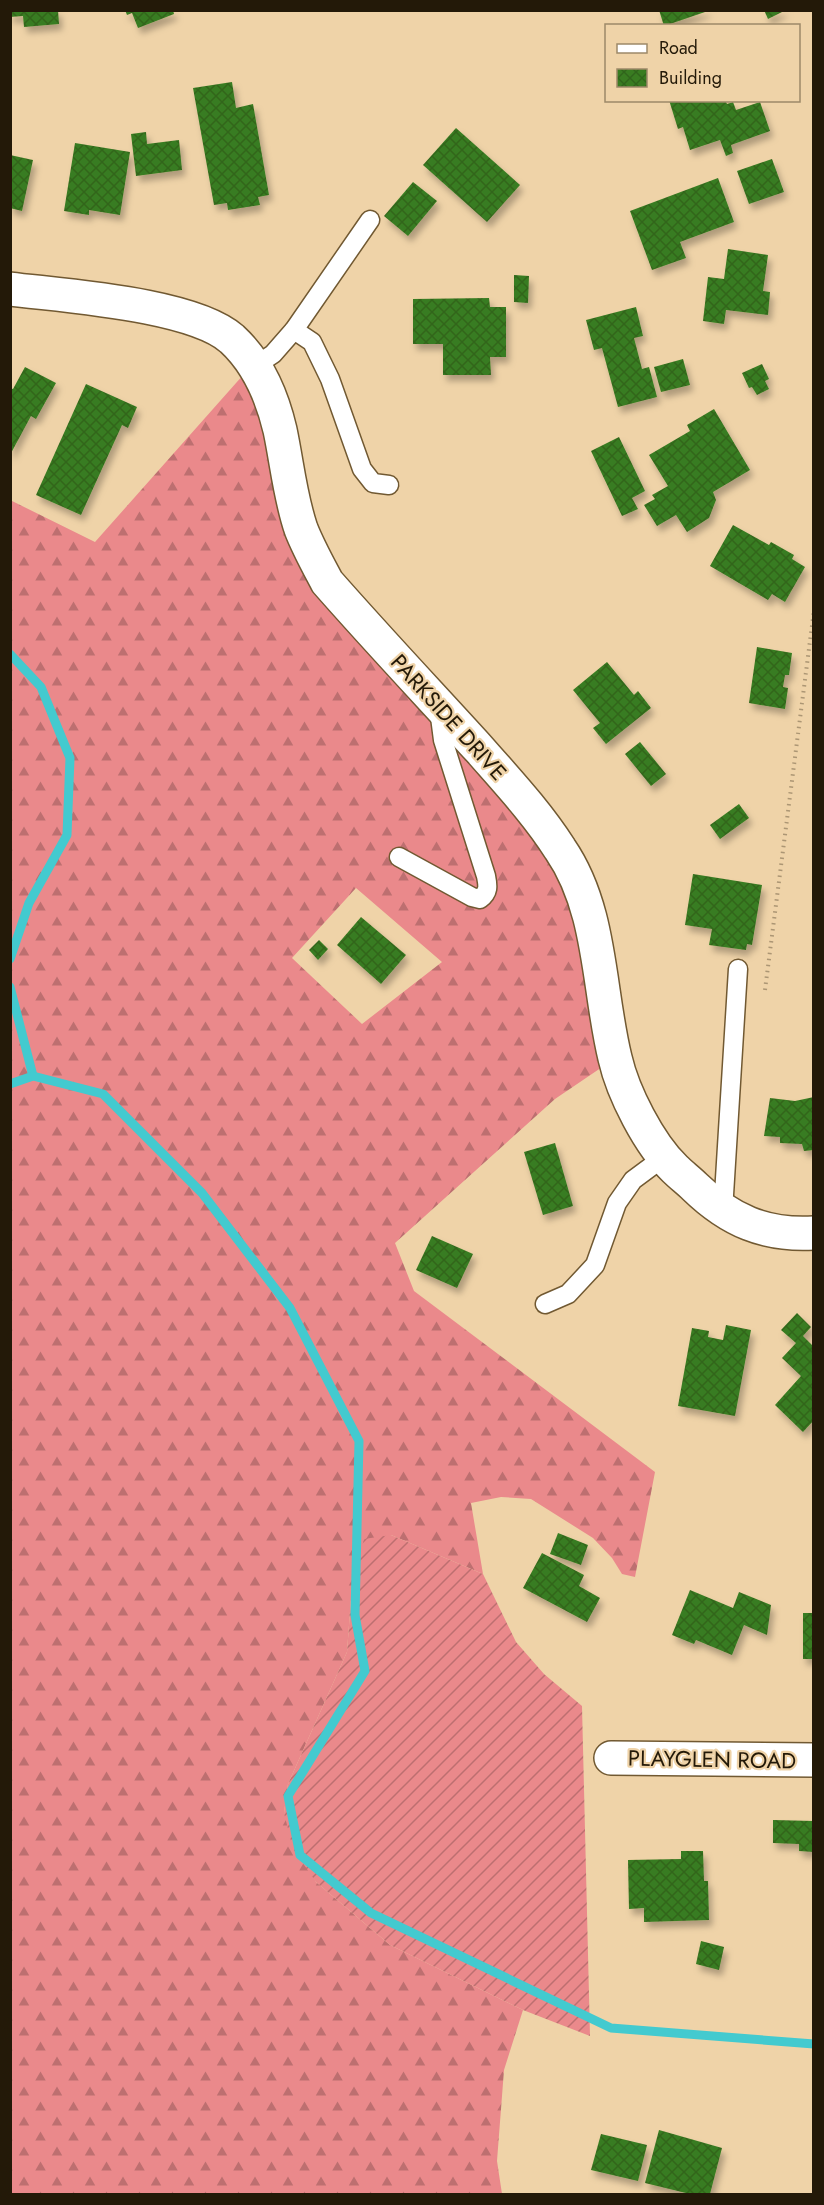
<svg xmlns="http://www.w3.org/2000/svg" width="824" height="2205" viewBox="0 0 824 2205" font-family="Jost,sans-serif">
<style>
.forest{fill:url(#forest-firs);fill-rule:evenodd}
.garden{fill:url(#garden-furrows)}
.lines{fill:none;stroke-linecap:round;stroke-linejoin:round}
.stream{stroke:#43cacf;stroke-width:9}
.building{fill:url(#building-cross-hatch);filter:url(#shadow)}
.service-casing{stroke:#715932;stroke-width:21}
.minor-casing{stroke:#715932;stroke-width:36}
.path{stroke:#ac9674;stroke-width:4;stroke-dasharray:1.5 4.5;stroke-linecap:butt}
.service{stroke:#fff;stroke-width:18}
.minor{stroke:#fff;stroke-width:33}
.labels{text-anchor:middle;stroke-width:4.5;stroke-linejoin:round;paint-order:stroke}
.street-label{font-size:22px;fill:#231908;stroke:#efd3a8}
</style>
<defs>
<pattern id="forest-firs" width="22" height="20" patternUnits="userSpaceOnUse" patternTransform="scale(1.5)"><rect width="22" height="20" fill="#ea898b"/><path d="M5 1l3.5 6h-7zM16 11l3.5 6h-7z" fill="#bd6f70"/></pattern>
<pattern id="garden-furrows" width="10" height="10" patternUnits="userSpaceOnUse" patternTransform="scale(1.5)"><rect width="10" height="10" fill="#ea898b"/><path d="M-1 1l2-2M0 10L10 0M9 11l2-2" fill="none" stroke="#bd6f70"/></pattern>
<pattern id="building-cross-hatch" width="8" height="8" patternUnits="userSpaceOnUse" patternTransform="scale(1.5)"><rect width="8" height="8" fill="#397c21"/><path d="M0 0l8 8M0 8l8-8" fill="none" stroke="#30651b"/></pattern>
<filter id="shadow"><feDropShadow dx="3.5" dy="6" stdDeviation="3" flood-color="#0004"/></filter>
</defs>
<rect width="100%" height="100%" fill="#efd3a8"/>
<!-- forest -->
<path class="forest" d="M 252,365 L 300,528 L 560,849 L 614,1059 L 555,1099 L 395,1243 L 414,1291 L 655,1472 L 635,1577 L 622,1574 L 612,1558 L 593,1538 L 531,1499 L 501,1497 L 471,1503 L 483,1574 L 391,1535 L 352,1585 L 347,1652 L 288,1784 L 284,1813 L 316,1882 L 390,1945 L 523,2010 L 504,2070 L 497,2161 L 502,2194 L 11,2194 L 10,500 L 95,542 ZM 356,888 L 442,962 L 362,1024 L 292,958 Z"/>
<!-- garden -->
<path class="garden" d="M 391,1535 L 483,1574 L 516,1642 L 544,1674 L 582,1706 L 590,2036 L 523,2010 L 390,1945 L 316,1882 L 293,1849 L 284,1813 L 288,1784 L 347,1652 L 352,1585 L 364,1539 Z"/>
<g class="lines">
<!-- stream -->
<g class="stream">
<path d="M 10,654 L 41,687 L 70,758 L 67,835 L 29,903 L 10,959"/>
<path d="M 10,987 L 33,1076"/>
<path d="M 10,1084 L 33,1076 L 103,1094 L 202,1193 L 290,1308 L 359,1441 L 355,1615 L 365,1671 L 288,1796 L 300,1855 L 371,1913 L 611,2028 L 814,2044"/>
</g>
</g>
<!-- building -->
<g class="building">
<path d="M 10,10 L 58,10 L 59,24 L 24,27 L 23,16 L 10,17 Z"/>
<path d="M 125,10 L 173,10 L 174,14 L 138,28 L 132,13 L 127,15 Z"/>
<path d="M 659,10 L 708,10 L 708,11 L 664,26 Z"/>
<path d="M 764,10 L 786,10 L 768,19 Z"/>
<path d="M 232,82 L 236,108 L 253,104 L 269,195 L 258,197 L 260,205 L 228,210 L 227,203 L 214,205 L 193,88 Z"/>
<path d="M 669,100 L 725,100 L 727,104 L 733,102 L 736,110 L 760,102 L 770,131 L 731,145 L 733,153 L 726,156 L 720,140 L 690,150 L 683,127 L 678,129 Z"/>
<path d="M 456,128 L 520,185 L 487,222 L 423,165 Z"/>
<path d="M 146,132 L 147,144 L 179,140 L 182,170 L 136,176 L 131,134 Z"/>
<path d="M 75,143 L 130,152 L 120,215 L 89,210 L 89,215 L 64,211 Z"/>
<path d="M 10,155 L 33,160 L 22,211 L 10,208 Z"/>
<path d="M 772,159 L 784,192 L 749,204 L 737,171 Z"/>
<path d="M 718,178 L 734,222 L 680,242 L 686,258 L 652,270 L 630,211 Z"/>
<path d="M 413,182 L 437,201 L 408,236 L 384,216 Z"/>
<path d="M 728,249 L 768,255 L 763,291 L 770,292 L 768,315 L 726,310 L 724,324 L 703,321 L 708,277 L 724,279 Z"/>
<path d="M 514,275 L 529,276 L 528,303 L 514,302 Z"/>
<path d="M 489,298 L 490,307 L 506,307 L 506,357 L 490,357 L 491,375 L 443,375 L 443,344 L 413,344 L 413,299 Z"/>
<path d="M 636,307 L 643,336 L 634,338 L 642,369 L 649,367 L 657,397 L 618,407 L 602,348 L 594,350 L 586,320 Z"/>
<path d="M 683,359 L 690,385 L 661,392 L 654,367 Z"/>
<path d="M 762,364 L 769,379 L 765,381 L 769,389 L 757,395 L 752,387 L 749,388 L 742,373 Z"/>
<path d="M 25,367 L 56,383 L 36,419 L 31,416 L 10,455 L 10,388 L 13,389 Z"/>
<path d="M 86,384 L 137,407 L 128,428 L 122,425 L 81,515 L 36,495 Z"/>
<path d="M 714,409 L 750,470 L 713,492 L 716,500 L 709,518 L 687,532 L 676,515 L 657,526 L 644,505 L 655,499 L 652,495 L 668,486 L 649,455 L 690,431 L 687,425 Z"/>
<path d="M 619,437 L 645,491 L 632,498 L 638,509 L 622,516 L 591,451 Z"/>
<path d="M 733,525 L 769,545 L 771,542 L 794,555 L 792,559 L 805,567 L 785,602 L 772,594 L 768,600 L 710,566 Z"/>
<path d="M 757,647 L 792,653 L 789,675 L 785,675 L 783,687 L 788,688 L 785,709 L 749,703 Z"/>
<path d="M 607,662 L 634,695 L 638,691 L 651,708 L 606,744 L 593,728 L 600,723 L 573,690 Z"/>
<path d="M 640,742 L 666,774 L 651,786 L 625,754 Z"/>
<path d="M 739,804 L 749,818 L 720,839 L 710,825 Z"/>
<path d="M 693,874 L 762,885 L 752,945 L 747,944 L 746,950 L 709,945 L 712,929 L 685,925 Z"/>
<path d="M 361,917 L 406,955 L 381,984 L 337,945 Z"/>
<path d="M 319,940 L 328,949 L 318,960 L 309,950 Z"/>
<path d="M 814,1097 L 814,1150 L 804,1151 L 802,1144 L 780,1143 L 780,1137 L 764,1136 L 770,1098 L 795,1101 Z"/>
<path d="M 555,1143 L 573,1206 L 543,1215 L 524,1152 Z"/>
<path d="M 432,1236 L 473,1254 L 457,1288 L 416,1270 Z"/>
<path d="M 797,1313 L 811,1327 L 803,1336 L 812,1345 L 814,1343 L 814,1420 L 803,1432 L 775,1405 L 801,1376 L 782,1358 L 796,1343 L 781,1330 Z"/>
<path d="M 726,1325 L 751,1330 L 735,1416 L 678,1406 L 692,1328 L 709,1331 L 708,1337 L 723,1340 Z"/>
<path d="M 558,1533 L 588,1545 L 581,1565 L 550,1554 Z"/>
<path d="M 542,1553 L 584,1575 L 579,1586 L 600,1598 L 587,1622 L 523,1588 Z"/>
<path d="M 690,1590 L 733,1608 L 739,1592 L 771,1605 L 767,1635 L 744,1625 L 732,1655 L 696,1640 L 694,1644 L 672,1635 Z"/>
<rect x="803" y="1613" width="11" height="46"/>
<path d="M 773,1820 L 814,1821 L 814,1852 L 799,1851 L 799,1844 L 773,1843 Z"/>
<path d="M 681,1851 L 703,1851 L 704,1881 L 708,1881 L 709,1920 L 644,1922 L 644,1908 L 629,1909 L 628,1860 L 681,1859 Z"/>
<path d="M 701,1941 L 724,1947 L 719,1970 L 696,1964 Z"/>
<path d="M 659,2130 L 722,2148 L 710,2194 L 690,2194 L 645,2183 Z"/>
<path d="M 601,2134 L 647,2145 L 638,2181 L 591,2170 Z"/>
</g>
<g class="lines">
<!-- service casing -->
<g class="service-casing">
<g id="service">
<path d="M 294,330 L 312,342 L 330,379 L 362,469 L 373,483 L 389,485"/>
<path d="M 255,366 L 273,354 L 294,330 L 370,220"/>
<path d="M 399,857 L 472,897 L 480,899 C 489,892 488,886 486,876 L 443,740 L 439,709"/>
<path d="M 723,1211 L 738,969"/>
<path d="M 545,1304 L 568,1294 L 595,1265 L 617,1203 L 633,1180 L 664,1157"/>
</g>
</g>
<!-- minor casing -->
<g class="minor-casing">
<g id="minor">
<path d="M 10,289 C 65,296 192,304 232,339 C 258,363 272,396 280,430 C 287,463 290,497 301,529 C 308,547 318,565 327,582 C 377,639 429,694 480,750 C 508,782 537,813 560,849 C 602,910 598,989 615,1058 C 623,1093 649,1144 675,1169 C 681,1175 689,1181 695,1187 C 729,1220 765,1236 814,1233"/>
<path d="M 611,1758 L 814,1760"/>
</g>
</g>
<!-- path -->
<path class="path" d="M 765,990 L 814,610"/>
<!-- service -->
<use href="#service" class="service"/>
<!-- minor -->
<use href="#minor" class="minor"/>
</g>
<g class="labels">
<!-- street labels -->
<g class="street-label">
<text transform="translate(449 717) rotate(48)" y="8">PARKSIDE DRIVE</text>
<text transform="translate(712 1759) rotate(1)" y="8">PLAYGLEN ROAD</text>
</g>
</g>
<!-- border -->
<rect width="824" height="2205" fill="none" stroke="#231908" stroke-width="24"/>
<!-- legend -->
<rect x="605" y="24" width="195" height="78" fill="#efd3a8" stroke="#9d8968" stroke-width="1.5"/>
<rect x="617" y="44" width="30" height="9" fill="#ffffff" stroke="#9d8968" stroke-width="1.5"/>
<text x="659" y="54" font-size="18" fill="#231908">Road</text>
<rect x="617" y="69" width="30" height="18" fill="url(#building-cross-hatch)" stroke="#9d8968" stroke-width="1.5"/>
<text x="659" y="84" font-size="18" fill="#231908">Building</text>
</svg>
